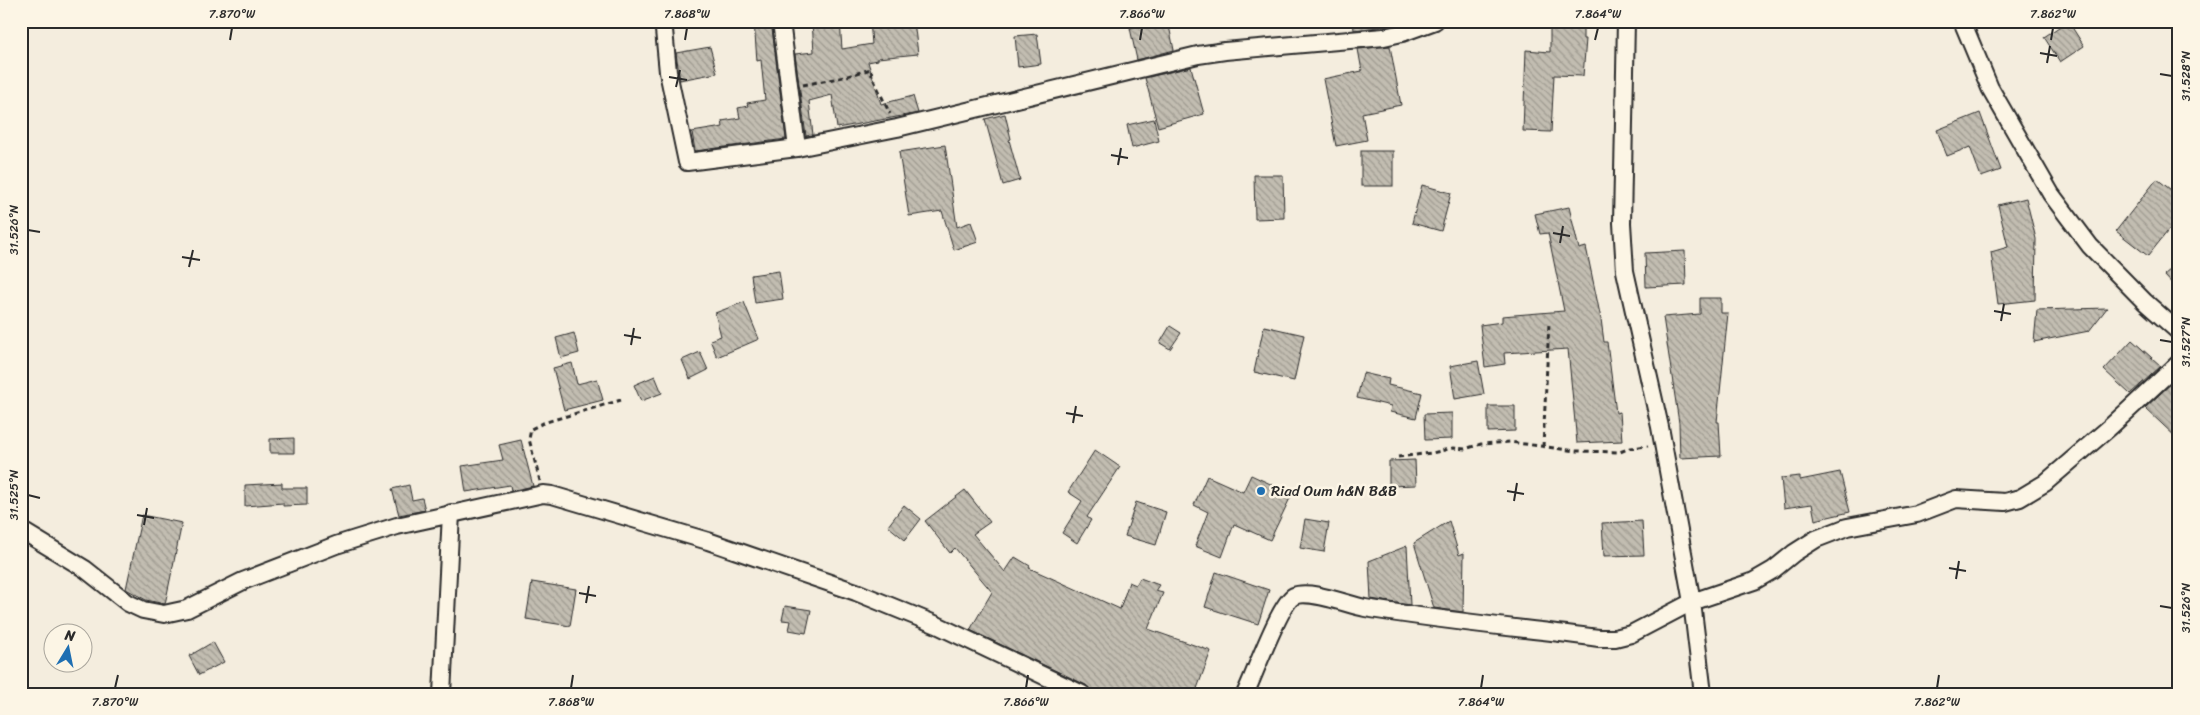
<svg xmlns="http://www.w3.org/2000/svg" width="2200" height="715" viewBox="0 0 2200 715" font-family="Sriracha,sans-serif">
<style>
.building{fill:url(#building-back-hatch);stroke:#2b2b2b}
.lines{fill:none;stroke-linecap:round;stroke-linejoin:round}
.minor-casing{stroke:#2b2b2b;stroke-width:20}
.path{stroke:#2b2b2b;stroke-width:3;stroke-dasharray:5 4;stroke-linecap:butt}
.minor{stroke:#fcf5e5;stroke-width:16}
.ticks{fill:none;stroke:#2b2b2b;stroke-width:2}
.poi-dot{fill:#1f6fb2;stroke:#fcf5e5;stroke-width:2}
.labels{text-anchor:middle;stroke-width:5;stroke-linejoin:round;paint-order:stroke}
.poi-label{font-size:15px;fill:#2b2b2b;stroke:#fcf5e5;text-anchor:start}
.neatline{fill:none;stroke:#2b2b2b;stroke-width:2}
.ticks-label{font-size:12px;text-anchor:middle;fill:#2b2b2b}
</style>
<defs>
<pattern id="building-back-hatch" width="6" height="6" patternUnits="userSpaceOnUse" patternTransform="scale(1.25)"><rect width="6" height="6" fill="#c2bdb1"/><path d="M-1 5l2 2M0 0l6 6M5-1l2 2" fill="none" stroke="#9e9a90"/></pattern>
</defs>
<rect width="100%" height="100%" fill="#f4edde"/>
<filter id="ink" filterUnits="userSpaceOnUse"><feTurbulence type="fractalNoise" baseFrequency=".02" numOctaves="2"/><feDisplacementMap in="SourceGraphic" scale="10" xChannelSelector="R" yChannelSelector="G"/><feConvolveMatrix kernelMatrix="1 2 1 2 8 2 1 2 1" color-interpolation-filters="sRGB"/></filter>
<g filter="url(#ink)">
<!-- building -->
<g class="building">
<path d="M 754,21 L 771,21 L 786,139 L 695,151 L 692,132 L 723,127 L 722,121 L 740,118 L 738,108 L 748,106 L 747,103 L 765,100 L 761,60 L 757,61 Z"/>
<path d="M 812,21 L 840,21 L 842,49 L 872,44 L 870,21 L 914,21 L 918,54 L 878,58 L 878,60 L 868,62 L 881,104 L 913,96 L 918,113 L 837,128 L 832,95 L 809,101 L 813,135 L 806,136 L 795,54 L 814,52 Z"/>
<path d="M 1161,21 L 1168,21 L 1174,50 L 1137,60 L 1130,28 Z"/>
<path d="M 1353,21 L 1385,21 L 1386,26 L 1354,30 Z"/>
<path d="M 1550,21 L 1583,21 L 1583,39 L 1586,39 L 1583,76 L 1554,75 L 1551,132 L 1523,131 L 1526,50 L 1550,52 Z"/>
<path d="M 2068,21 L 2084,46 L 2060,62 L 2044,37 Z"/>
<path d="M 1037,34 L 1041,64 L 1018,67 L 1015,36 Z"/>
<path d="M 1390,46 L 1401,105 L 1362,113 L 1367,140 L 1336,146 L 1323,79 L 1362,71 L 1358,49 Z"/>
<path d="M 710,47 L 717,73 L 680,80 L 676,53 Z"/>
<path d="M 1191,67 L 1204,114 L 1158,127 L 1145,78 Z"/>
<path d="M 1980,113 L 2001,170 L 1981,177 L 1970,147 L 1947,156 L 1937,130 Z"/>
<path d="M 1005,114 L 1011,139 L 1009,140 L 1020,180 L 1003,185 L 985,119 Z"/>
<path d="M 1154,119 L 1159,141 L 1132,148 L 1127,125 Z"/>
<path d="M 945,145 L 957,227 L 971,222 L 978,242 L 954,250 L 942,211 L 909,216 L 899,152 Z"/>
<rect x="1361" y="151" width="32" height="35"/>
<path d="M 1254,175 L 1283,175 L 1284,218 L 1255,219 Z"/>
<path d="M 2157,179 L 2179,196 L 2179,217 L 2148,256 L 2116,231 Z"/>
<path d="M 1422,185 L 1451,193 L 1441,231 L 1412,223 Z"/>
<path d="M 2026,198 L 2036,239 L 2035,300 L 1998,304 L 1991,252 L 2008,247 L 1998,205 Z"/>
<path d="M 1569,207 L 1579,249 L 1586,247 L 1601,319 L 1604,342 L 1607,342 L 1616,413 L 1620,412 L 1622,441 L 1577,443 L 1568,349 L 1504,353 L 1505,364 L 1485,367 L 1480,325 L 1502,322 L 1502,316 L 1564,311 L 1548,233 L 1540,234 L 1535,214 Z"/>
<path d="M 1685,251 L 1686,285 L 1646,287 L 1645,253 Z"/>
<path d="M 2179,262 L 2179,291 L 2164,275 Z"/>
<path d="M 779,271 L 783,299 L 755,303 L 751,275 Z"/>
<path d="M 1700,298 L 1721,298 L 1721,313 L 1728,313 L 1717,422 L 1719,422 L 1721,456 L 1680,458 L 1679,423 L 1663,317 L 1700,314 Z"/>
<path d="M 744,302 L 759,339 L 717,357 L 710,340 L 721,336 L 715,313 Z"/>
<path d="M 2107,308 L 2089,331 L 2034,342 L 2037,310 Z"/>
<path d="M 1170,326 L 1181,333 L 1170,349 L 1160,343 Z"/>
<path d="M 1264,326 L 1304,335 L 1294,381 L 1254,372 Z"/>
<path d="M 574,333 L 579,353 L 561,358 L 556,338 Z"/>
<path d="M 2132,340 L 2161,366 L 2130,394 L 2104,370 Z"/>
<path d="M 700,352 L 708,370 L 690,379 L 682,360 Z"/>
<path d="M 1478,361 L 1484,394 L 1455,399 L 1450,366 Z"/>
<path d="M 572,363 L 577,384 L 597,379 L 603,400 L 564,410 L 553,368 Z"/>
<path d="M 1363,373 L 1389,379 L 1388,385 L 1422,393 L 1416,418 L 1390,412 L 1391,406 L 1357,398 Z"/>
<path d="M 655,376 L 662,393 L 641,401 L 634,385 Z"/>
<path d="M 2175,380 L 2179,384 L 2179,440 L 2145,408 Z"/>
<path d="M 1488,406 L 1515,406 L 1515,431 L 1488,432 Z"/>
<path d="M 1452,413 L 1452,439 L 1425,440 L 1424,414 Z"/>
<path d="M 294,438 L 294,453 L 270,453 L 270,439 Z"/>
<path d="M 521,440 L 533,486 L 511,491 L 510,485 L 466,492 L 462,466 L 503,460 L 499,445 Z"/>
<path d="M 1095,450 L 1120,467 L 1087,517 L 1091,520 L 1077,543 L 1062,533 L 1082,501 L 1068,492 Z"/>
<path d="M 1415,460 L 1416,485 L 1389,486 L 1389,461 Z"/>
<path d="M 1840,472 L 1850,512 L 1815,520 L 1812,504 L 1784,508 L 1781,478 L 1800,476 L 1800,480 Z"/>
<path d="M 1251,475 L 1292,494 L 1270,540 L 1234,524 L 1222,557 L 1195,546 L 1208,512 L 1194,505 L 1207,476 L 1243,492 Z"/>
<path d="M 282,483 L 282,488 L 307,488 L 307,505 L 283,506 L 283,503 L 245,506 L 245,485 Z"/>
<path d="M 409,485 L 412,500 L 422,498 L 425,510 L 399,515 L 392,489 Z"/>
<path d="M 965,490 L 990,522 L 973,534 L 1005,572 L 1015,557 L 1030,566 L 1029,568 L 1120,609 L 1129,582 L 1136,585 L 1140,578 L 1159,585 L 1155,591 L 1163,593 L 1148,629 L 1211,651 L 1195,694 L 1092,694 L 1086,685 L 970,630 L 992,592 L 955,548 L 950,553 L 925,521 Z"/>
<path d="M 1136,502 L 1166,512 L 1156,545 L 1125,536 Z"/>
<path d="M 904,505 L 921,519 L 905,540 L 888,526 Z"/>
<path d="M 142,515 L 182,523 L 165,604 L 146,600 L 126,589 Z"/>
<path d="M 1305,519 L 1329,523 L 1324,552 L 1300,548 Z"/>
<path d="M 1449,521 L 1459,555 L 1464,553 L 1463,612 L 1434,608 L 1414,543 Z"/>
<path d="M 1642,521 L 1644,555 L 1604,556 L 1602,523 Z"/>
<path d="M 1407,546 L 1410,605 L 1371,599 L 1369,561 Z"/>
<path d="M 1216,572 L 1269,590 L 1258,624 L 1205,607 Z"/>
<path d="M 532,582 L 576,589 L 570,626 L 526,619 Z"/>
<path d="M 785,606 L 811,610 L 806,633 L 789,630 L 791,621 L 782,620 Z"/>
<path d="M 213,642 L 224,662 L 199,675 L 189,656 Z"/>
</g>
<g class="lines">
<!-- minor casing -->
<g class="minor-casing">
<g id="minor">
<path d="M 781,21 L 797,148"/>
<path d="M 1626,21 L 1622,223 L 1625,271 L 1660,427 L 1692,602 L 1703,694"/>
<path d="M 1962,21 L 1990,88 L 2051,194 L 2090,246 L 2145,302 L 2179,332"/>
<path d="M 664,30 L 668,72 L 687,162 L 797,148 L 897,128 L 1198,55 L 1225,51 L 1384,37 L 1402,33 L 1435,21"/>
<path d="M 21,530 L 85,569 L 128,603 L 143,610 L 164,614 L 187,609 L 243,581 L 336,545 L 397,526 L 543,494 L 552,495 L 708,541 L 856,592 L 937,625 L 1082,694"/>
<path d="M 442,694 L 451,513"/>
<path d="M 1245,694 C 1254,676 1280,603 1294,596 C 1310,589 1348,605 1365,608 C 1443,621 1521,628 1599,638 L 1615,638 L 1631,634 L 1692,602 L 1754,581 L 1773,570 L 1794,553 L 1816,539 L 1847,527 L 1917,514 L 1956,499 L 2005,502 L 2020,498 L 2045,483 L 2109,428 L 2179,363"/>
</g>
</g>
<!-- path -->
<g class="path">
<path d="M 803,85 L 844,77 L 871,69 L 872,76 L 890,114"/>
<path d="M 1543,447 L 1549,323"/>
<path d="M 1398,457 L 1432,453 L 1453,448 L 1465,449 L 1481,444 L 1510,442 L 1576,451 L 1620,452 L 1630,448 L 1648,446"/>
<path d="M 540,481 L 529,439 L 531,429 L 543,423 L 621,400"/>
</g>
<!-- minor -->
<use href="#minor" class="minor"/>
</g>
</g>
<!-- ticks -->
<path class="ticks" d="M 230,40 L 232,28M 685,40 L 687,28M 1140,40 L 1142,28M 1595,40 L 1598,28M 2051,40 L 2053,28M 2040,53 L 2057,56M 2047,63 L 2050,46M 2160,74 L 2172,76M 669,77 L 687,80M 676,87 L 680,70M 1111,155 L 1128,158M 1118,165 L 1121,148M 28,230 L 40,232M 1553,233 L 1570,236M 1560,243 L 1563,226M 182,257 L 200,260M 189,267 L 193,250M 1994,311 L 2011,314M 2001,321 L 2004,304M 624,335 L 641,338M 2160,340 L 2172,342M 631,345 L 634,328M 1066,413 L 1083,416M 1073,423 L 1076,406M 1507,491 L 1524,494M 28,495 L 40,498M 1514,501 L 1517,483M 137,515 L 154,518M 144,525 L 147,508M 1949,568 L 1966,571M 1956,579 L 1959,561M 579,593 L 596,596M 586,603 L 589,586M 2160,606 L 2172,608M 115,688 L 118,675M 571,688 L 573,675M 1026,688 L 1028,675M 1481,688 L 1483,675M 1937,688 L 1939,675"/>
<!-- markers -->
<circle class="poi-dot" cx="1261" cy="491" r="5"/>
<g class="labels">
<!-- poi labels -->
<g class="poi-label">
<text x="1271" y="496">Riad Oum h&amp;N B&amp;B</text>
</g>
</g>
<!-- margin -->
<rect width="2200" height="715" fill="none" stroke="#fcf5e5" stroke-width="55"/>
<!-- north arrow -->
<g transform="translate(68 648) rotate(10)"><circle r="24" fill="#fcf5e5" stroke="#a8a49b"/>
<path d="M0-4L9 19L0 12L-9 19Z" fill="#1f6fb2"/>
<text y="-8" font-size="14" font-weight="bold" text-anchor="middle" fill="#2b2b2b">N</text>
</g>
<rect x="28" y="28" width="2144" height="660" class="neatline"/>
<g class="ticks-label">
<text x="232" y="18">7.870°W</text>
<text x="687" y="18">7.868°W</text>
<text x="1142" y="18">7.866°W</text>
<text x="1598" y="18">7.864°W</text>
<text x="2053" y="18">7.862°W</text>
<text transform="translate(2186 76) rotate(-90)" y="4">31.528°N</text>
<text transform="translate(14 230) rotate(-90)" y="4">31.526°N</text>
<text transform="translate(2186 342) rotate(-90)" y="4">31.527°N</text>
<text transform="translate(14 495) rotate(-90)" y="4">31.525°N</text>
<text transform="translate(2186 608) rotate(-90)" y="4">31.526°N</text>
<text x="115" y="706">7.870°W</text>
<text x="571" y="706">7.868°W</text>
<text x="1026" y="706">7.866°W</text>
<text x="1481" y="706">7.864°W</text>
<text x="1937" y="706">7.862°W</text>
</g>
</svg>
